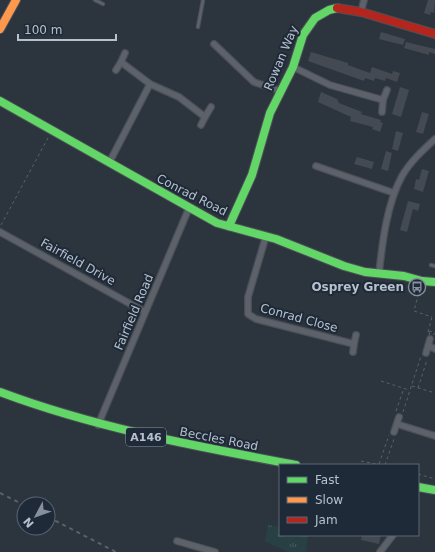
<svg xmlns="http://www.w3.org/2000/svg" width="435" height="552" viewBox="0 0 435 552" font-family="'DejaVu Sans',sans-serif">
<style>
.grass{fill:url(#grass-tufts)}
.building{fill:#444a51}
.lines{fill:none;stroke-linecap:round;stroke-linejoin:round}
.lane-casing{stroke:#4b5057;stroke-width:4.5}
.street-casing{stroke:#4b5057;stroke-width:8}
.fast-casing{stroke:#4b5057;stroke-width:10}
.slow-casing{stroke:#4b5057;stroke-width:10}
.jam-casing{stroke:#4b5057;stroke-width:10}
.path{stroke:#5a6167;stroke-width:1;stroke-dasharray:3 3;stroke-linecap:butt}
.lane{stroke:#5d626a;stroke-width:2.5}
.street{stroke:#5d626a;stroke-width:5.5}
.fast{stroke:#63d668;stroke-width:8}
.slow{stroke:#ff974d;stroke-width:8}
.jam{stroke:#b3261e;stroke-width:8}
.rail{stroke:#5b6168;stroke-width:2;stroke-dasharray:4 4;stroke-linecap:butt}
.labels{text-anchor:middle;stroke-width:4;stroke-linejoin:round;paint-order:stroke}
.shield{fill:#1e2a38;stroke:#8993a0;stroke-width:1}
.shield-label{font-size:11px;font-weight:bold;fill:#b7c0cd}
.street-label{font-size:12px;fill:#b7c0cd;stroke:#1e2a38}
.poi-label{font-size:12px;font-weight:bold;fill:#b7c0cd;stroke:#1e2a38;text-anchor:end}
</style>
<defs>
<pattern id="grass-tufts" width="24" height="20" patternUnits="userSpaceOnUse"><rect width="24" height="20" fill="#284044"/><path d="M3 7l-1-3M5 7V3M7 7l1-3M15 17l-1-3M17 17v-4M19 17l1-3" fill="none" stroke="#455a5e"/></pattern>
</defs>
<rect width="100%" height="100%" fill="#2c343d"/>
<!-- grass -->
<path class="grass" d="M 268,525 L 280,527 L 280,535 L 308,535 L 306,552 L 288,552 L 265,541 Z"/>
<!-- building -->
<g class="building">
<path d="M 428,0 L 435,0 L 434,13 L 431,12 L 430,15 L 424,13 Z"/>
<path d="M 381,32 L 405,39 L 403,45 L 379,39 Z"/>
<path d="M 406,42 L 435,49 L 435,54 L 429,52 L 429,55 L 404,48 Z"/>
<path d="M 311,52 L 348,63 L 348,65 L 370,73 L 372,67 L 392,74 L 393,71 L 400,73 L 397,82 L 386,78 L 385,81 L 375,78 L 374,81 L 365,78 L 364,81 L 308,61 Z"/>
<path d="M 400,87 L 409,90 L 401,117 L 392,114 Z"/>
<path d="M 321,92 L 337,99 L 339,103 L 362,112 L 361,114 L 381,120 L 380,122 L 383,123 L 380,132 L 372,129 L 373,127 L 350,121 L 351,117 L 318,102 Z"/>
<path d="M 422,112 L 429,114 L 423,134 L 416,132 Z"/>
<path d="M 396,131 L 403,133 L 398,151 L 392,149 Z"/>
<path d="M 386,151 L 392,153 L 388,171 L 381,169 Z"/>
<path d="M 357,157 L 374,162 L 372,169 L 354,164 Z"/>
<path d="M 422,169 L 429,171 L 423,192 L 414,189 L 416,179 L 419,180 Z"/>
<path d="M 408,201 L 420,204 L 418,211 L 413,209 L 407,232 L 400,230 Z"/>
<path d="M 362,535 L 381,535 L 379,544 L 361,540 Z"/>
</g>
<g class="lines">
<!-- lane casing -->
<g class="lane-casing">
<g id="lane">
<path d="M 95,0 L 103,4"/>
<path d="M 198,27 L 203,0"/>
<path d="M 431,265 L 435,266"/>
</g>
</g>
<!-- street casing -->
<g class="street-casing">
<g id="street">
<path d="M 361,12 L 364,0"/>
<path d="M 214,44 L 254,82 L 281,91"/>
<path d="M 121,62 L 125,53"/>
<path d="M 293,67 L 330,85 L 383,100 L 387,90"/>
<path d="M 116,70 L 121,62 L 150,84 L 179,97 L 205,117 L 201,125"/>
<path d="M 382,112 L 383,100"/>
<path d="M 205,117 L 211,107"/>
<path d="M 109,163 L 150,84"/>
<path d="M 316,166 L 394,193"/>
<path d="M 0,232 L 145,312"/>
<path d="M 266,236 L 248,297 L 248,314 L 256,319 L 354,344 L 356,335"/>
<path d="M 379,274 C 382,244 387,203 402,176 C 410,162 423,150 435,139"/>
<path d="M 429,346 L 435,349"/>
<path d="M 353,352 L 354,344"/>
<path d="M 426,353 L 430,339"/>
<path d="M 397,424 L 435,436"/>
<path d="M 98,425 L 189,208"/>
<path d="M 394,432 L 399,417"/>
<path d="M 177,541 L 215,552"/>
<path d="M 380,552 L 393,535"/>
</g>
</g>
<!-- fast casing -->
<g class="fast-casing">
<g id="fast">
<path d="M 0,101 L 217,223 L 276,239 L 344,266 L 365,272 L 404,276 L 422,281 L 435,282"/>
<path d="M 229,226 L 252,175 L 270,113 L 293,67 L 303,35 L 315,18 L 329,10 L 337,8"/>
<path d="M 0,392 C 96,428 195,446 296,465"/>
<path d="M 418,487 L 435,490"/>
</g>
</g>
<!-- slow casing -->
<g class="slow-casing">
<path id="slow" d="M 0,29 L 16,0"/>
</g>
<!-- jam casing -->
<g class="jam-casing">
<path id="jam" d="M 337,8 L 361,12 L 435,34"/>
</g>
<!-- path -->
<g class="path">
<path d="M 1,225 L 49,136"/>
<path d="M 420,288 L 414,311 L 432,317"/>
<path d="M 429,331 L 435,333 L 430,339 Z"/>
<path d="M 428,332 L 432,317"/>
<path d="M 381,381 L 409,390"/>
<path d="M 412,386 L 435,393"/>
<path d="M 418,388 L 427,360"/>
<path d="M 396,411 L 404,388"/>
<path d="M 403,412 L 421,356"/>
<path d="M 361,461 L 381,465"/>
<path d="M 379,464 L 389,435"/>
<path d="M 385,465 L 394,439"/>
<path d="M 418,474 L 435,479"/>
</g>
<!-- lane -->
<use href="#lane" class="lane"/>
<!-- street -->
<use href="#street" class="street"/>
<!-- fast -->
<use href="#fast" class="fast"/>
<!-- slow -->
<use href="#slow" class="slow"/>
<!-- jam -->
<use href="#jam" class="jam"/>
<!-- rail -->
<g class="rail">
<path d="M 0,493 L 24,505"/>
<path d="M 48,517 L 116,552"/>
</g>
</g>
<!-- icons -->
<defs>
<g id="bus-ring" transform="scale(0.9)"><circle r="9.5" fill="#1e2a38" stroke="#868f9b" stroke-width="1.5"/><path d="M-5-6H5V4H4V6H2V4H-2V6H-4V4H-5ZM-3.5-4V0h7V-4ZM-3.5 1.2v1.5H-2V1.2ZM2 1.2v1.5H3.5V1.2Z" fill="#868f9b"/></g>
</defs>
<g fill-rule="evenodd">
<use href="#bus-ring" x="417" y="287"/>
</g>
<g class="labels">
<!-- shield labels -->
<rect class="shield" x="126" y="428" width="40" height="18" rx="3"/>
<g class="shield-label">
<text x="146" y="441">A146</text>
</g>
<!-- street labels -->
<g class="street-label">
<text transform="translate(281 58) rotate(-67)" y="4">Rowan Way</text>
<text transform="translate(192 195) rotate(27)" y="4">Conrad Road</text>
<text transform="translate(78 262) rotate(29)" y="4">Fairfield Drive</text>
<text transform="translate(134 312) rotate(-67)" y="4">Fairfield Road</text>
<text transform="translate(299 318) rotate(15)" y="4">Conrad Close</text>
<text transform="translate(219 439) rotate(11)" y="4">Beccles Road</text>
</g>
<!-- poi labels -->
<g class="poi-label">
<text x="404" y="291">Osprey Green</text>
</g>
</g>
<!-- legend -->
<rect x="279" y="464" width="140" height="72" fill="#1e2a38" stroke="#5b6674"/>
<rect x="287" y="477" width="20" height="6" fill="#63d668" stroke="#5b6674"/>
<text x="315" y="484" font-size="12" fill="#b7c0cd">Fast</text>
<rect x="287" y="497" width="20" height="6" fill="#ff974d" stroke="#5b6674"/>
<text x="315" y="504" font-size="12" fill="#b7c0cd">Slow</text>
<rect x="287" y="517" width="20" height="6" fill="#b3261e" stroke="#5b6674"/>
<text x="315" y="524" font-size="12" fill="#b7c0cd">Jam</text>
<!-- north arrow -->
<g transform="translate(36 516) rotate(229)"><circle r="19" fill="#1e2a38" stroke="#5b6674"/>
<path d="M0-3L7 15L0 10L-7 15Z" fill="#868f9b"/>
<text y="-6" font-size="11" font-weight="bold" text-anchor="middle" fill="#b7c0cd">N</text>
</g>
<!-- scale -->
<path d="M18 34v6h98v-6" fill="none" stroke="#b7c0cd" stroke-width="2"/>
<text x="24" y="34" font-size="12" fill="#b7c0cd" stroke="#1e2a38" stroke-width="3" paint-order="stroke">100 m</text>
</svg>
